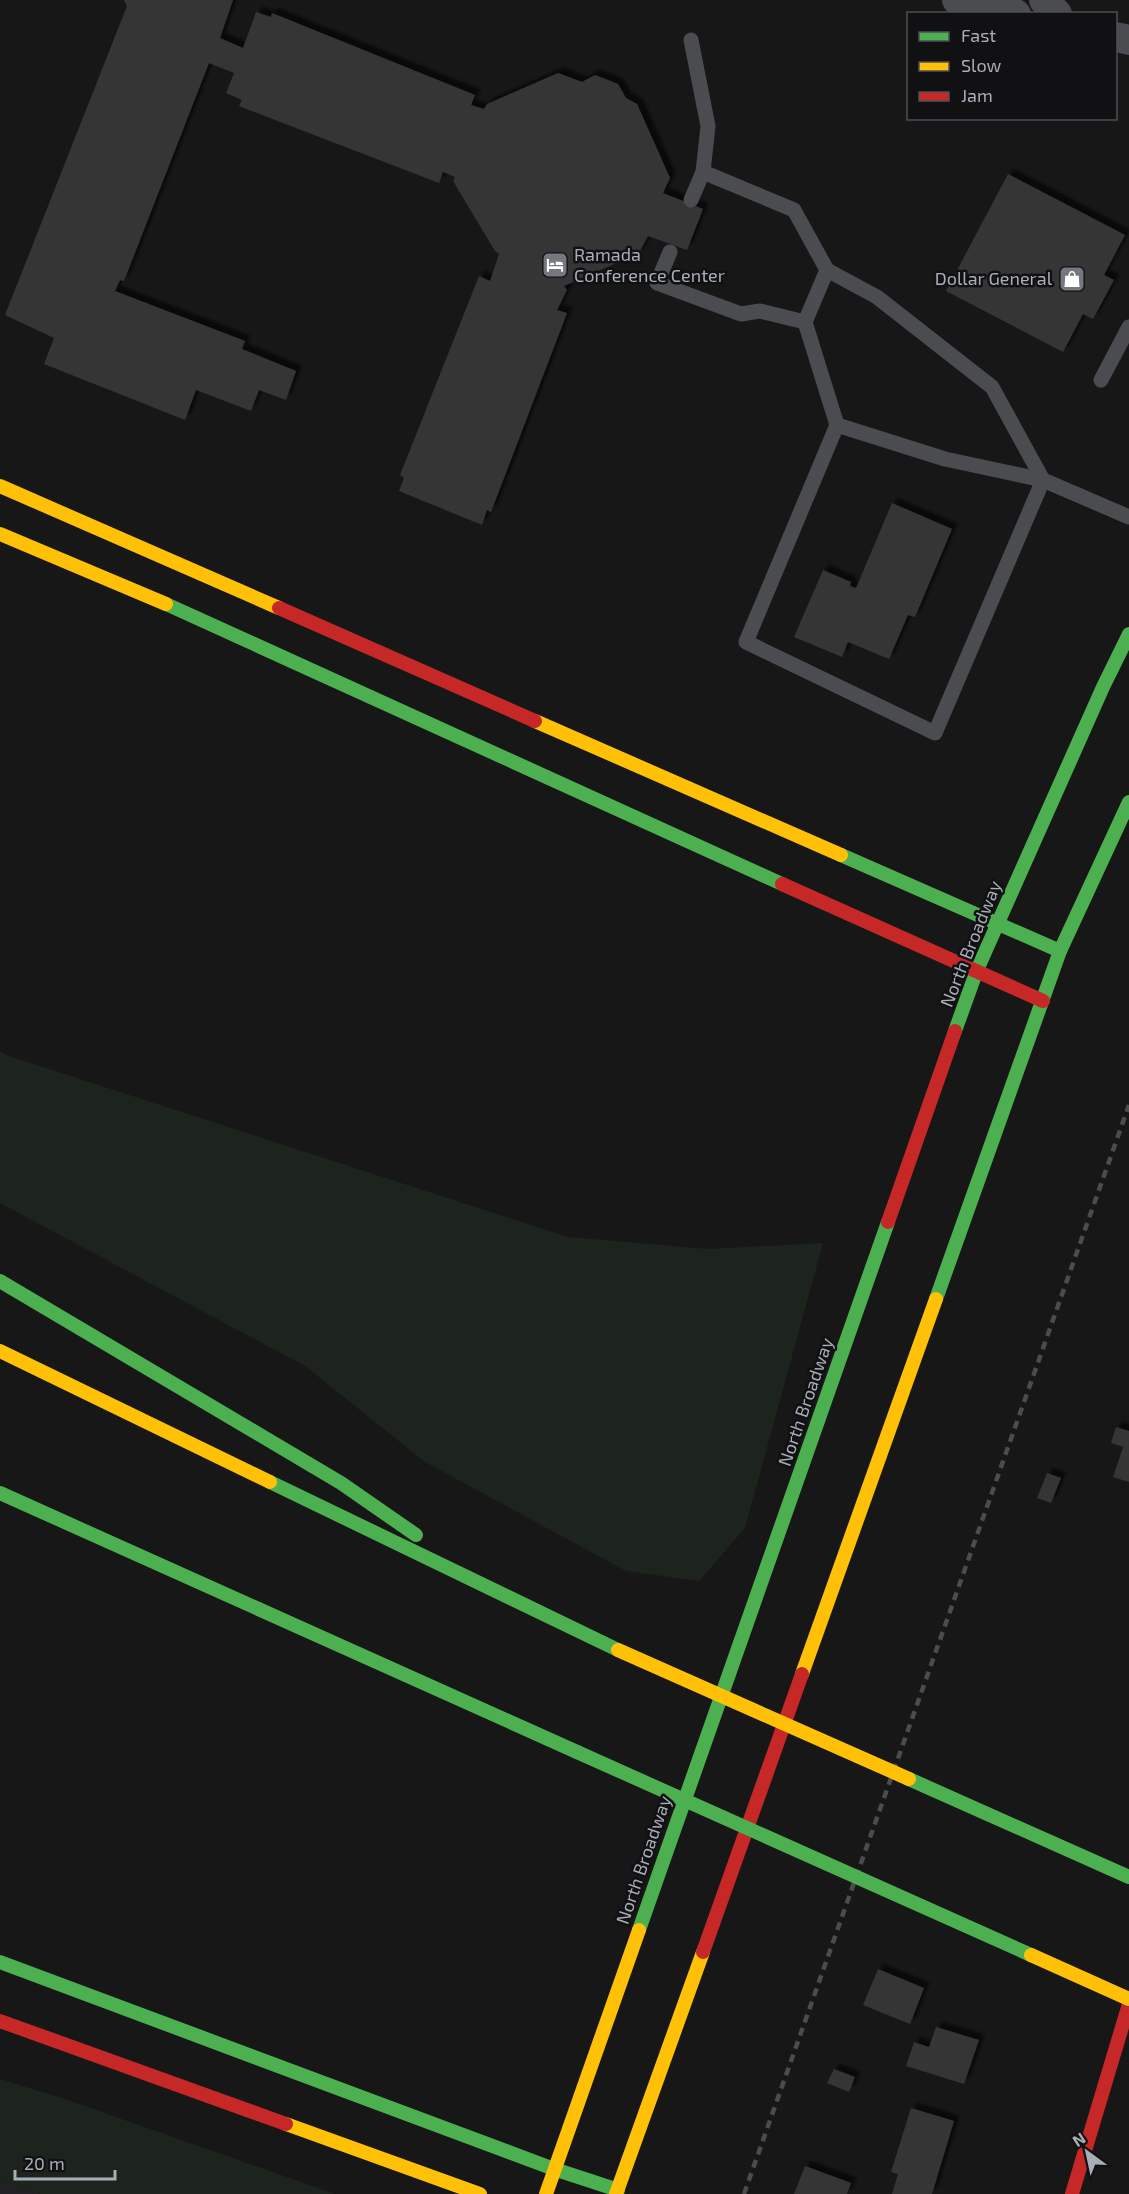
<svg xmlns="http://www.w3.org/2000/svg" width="1129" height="2194" viewBox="0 0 1129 2194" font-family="'Exo 2',sans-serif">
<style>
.built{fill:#212123}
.green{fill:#1d241e}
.building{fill:#353536;filter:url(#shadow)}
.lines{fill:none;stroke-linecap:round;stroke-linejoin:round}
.lane{stroke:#4b4c50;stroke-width:15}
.street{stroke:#4b4c50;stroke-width:30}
.fast{stroke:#4caf50;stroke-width:14}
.slow{stroke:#ffc107;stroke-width:14}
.jam{stroke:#c62828;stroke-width:14}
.rail{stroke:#4b4c4f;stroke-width:4.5;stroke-dasharray:8 6;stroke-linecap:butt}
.fast-bridge{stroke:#4caf50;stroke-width:14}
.slow-bridge{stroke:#ffc107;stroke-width:14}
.labels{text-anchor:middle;stroke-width:5;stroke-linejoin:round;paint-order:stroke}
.poi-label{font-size:18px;fill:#a8adb8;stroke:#111113;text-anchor:start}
.street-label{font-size:18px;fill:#a8adb8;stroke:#111113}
</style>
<defs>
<filter id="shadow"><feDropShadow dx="5.5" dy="-5.5" stdDeviation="1.5" flood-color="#0009"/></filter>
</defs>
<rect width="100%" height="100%" fill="#171717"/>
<!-- built -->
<path class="built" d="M 0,2180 L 41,2194 L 0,2194 Z"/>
<!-- green -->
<g class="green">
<path d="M 0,1051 L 6,1055 L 568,1237 L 708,1249 L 823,1243 L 745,1528 L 699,1581 L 626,1571 L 425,1462 L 305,1366 L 0,1203 Z"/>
<path d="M 0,2079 L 62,2098 L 335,2194 L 41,2194 L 0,2180 Z"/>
</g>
<!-- building -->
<g class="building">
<path d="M 124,0 L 233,0 L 220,38 L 243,48 L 256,12 L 271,17 L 272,13 L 475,95 L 471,105 L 484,109 L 487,104 L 558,73 L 582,82 L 595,75 L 618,84 L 626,98 L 637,104 L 670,178 L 663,193 L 703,209 L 687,250 L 648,236 L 639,253 L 564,286 L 567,290 L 557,310 L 567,313 L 491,512 L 487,510 L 482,525 L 399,491 L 404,478 L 400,475 L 479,276 L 490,281 L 499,254 L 495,251 L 453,181 L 455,177 L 443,172 L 439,183 L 239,106 L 242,100 L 226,93 L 234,73 L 209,63 L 124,281 L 120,280 L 115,291 L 245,341 L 242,349 L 296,371 L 286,400 L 259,390 L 251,411 L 196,390 L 185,420 L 44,364 L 54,338 L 5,315 L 127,6 Z"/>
<path d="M 1008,174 L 1125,235 L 1104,275 L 1114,280 L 1093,319 L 1083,314 L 1063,352 L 946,291 Z"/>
<path d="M 892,503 L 952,529 L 915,617 L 908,615 L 889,659 L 848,642 L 842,657 L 794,637 L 823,570 L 851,582 L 850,586 L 856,588 Z"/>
<path d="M 1116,1427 L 1129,1431 L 1129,1482 L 1113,1477 L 1123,1447 L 1111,1443 Z"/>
<path d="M 1047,1473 L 1061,1478 L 1051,1503 L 1037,1498 Z"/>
<path d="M 878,1969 L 924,1988 L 910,2024 L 863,2005 Z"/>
<path d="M 936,2027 L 979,2040 L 964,2084 L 906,2066 L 914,2042 L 929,2047 Z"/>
<path d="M 834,2069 L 855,2077 L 849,2092 L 827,2083 Z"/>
<path d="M 911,2108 L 954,2121 L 932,2194 L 892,2194 L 898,2174 L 891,2172 Z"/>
<path d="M 805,2166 L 851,2183 L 847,2194 L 794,2194 Z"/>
</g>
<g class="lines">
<!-- lane -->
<g class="lane">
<path d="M 691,40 L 708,126 L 703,172 L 794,210 L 827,270 L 877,297 L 992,387 L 1043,480 L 1129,517"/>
<path d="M 691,200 L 703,172"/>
<path d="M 670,252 L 657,283 L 741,314 L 760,311 L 805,322"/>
<path d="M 827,270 L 805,322 L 837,425 L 746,642 L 935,733 L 1043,480 L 945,459 L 837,425"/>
<path d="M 1101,380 L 1129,327"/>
</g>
<!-- street -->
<g class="street">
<path d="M 957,0 L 1016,14"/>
<path d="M 1044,0 L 1057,14"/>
<path d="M 1116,37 L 1129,40"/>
</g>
<!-- fast -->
<g class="fast">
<path d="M 166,604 L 782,884"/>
<path d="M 841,855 L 1060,951"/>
<path d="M 955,1031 L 977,970 L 1103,687 L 1129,634"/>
<path d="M 0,1281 L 341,1483 L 416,1535"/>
<path d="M 936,1299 L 1060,951 L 1129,802"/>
<path d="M 270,1482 L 618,1650"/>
<path d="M 0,1493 L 577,1752"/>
<path d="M 639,1930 L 888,1222"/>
<path d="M 0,1962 L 554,2169 L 618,2190"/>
</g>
<!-- slow -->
<g class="slow">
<path d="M 0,486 L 279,608"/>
<path d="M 0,534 L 166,604"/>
<path d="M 535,721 L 841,855"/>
<path d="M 0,1351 L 270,1482"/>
<path d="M 802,1674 L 936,1299"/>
<path d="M 286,2124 L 480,2194"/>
<path d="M 546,2194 L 639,1930"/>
<path d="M 616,2194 L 703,1952"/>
</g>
<!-- jam -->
<g class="jam">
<path d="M 279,608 L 535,721"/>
<path d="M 782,884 L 1043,1001"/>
<path d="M 888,1222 L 955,1031"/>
<path d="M 703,1952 L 802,1674"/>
<path d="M 0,2021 L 286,2124"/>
<path d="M 1072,2194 L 1129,2004"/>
</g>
<!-- rail -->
<path class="rail" d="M 744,2194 L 1129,1105"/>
<!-- fast-bridge -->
<g class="fast-bridge">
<path d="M 577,1752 L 1031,1955"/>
<path d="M 909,1779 L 1129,1877"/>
</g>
<!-- slow-bridge -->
<g class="slow-bridge">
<path d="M 618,1650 L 909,1779"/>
<path d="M 1031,1955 L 1129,1999"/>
</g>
</g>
<!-- icons -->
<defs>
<g id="hotel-square" transform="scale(1.35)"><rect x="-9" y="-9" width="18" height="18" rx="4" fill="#757880" stroke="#111113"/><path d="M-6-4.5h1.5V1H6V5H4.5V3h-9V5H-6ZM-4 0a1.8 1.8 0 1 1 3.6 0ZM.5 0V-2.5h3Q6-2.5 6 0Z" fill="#fff"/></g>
<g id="shop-square" transform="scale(1.35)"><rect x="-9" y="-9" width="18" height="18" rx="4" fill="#757880" stroke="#111113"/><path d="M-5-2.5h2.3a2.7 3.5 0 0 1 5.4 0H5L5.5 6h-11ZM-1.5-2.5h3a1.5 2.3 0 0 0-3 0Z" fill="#fff"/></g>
</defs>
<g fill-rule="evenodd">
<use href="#hotel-square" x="555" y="265"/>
<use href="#shop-square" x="1072" y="279"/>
</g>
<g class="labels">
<!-- poi labels -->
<g class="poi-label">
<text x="574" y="261">Ramada<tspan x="574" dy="21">Conference Center</tspan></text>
<text x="1052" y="285" text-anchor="end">Dollar General</text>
</g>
<!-- street labels -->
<g class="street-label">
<text transform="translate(971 944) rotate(-68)" y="6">North Broadway</text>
<text transform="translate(806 1402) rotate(-71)" y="6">North Broadway</text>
<text transform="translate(644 1860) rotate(-71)" y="6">North Broadway</text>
</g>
</g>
<!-- legend -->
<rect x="907" y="12" width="210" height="108" fill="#111113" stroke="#4d4f55" stroke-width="1.5"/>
<rect x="919" y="32" width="30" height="9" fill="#4caf50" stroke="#4d4f55" stroke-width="1.5"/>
<text x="961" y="42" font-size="18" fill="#a8adb8">Fast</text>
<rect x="919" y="62" width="30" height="9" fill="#ffc107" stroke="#4d4f55" stroke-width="1.5"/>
<text x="961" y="72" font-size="18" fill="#a8adb8">Slow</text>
<rect x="919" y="92" width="30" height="9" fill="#c62828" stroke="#4d4f55" stroke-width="1.5"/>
<text x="961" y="102" font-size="18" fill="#a8adb8">Jam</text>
<!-- north arrow -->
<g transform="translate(1087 2152) rotate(327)" stroke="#111113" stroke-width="4.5" paint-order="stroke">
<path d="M0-4.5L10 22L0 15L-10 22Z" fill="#a8adb8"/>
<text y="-9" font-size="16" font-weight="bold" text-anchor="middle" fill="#a8adb8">N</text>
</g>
<!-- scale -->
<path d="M15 2170v9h100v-9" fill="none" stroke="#a8adb8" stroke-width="3"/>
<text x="24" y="2170" font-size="18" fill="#a8adb8" stroke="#111113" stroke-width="4.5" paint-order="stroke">20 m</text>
</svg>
